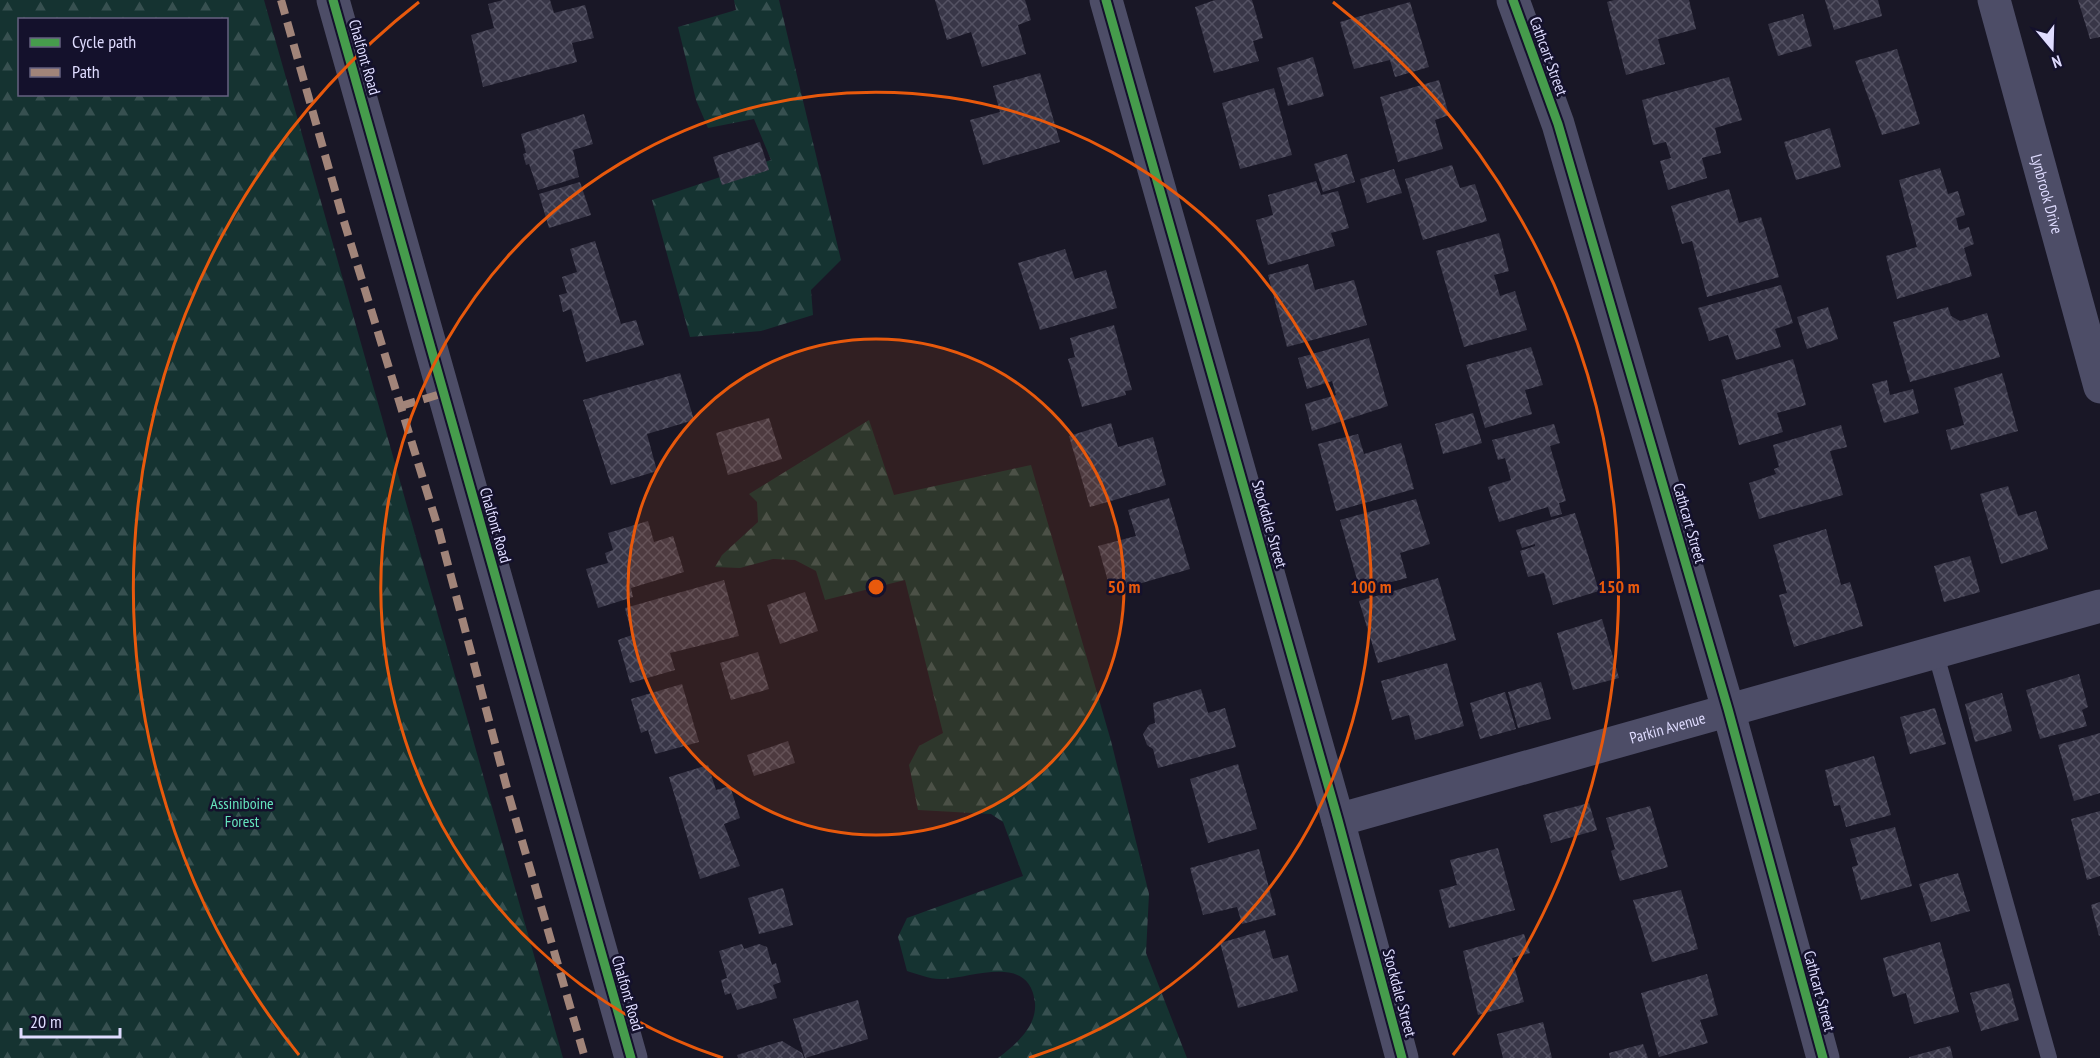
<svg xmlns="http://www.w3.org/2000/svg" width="2100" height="1058" viewBox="0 0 2100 1058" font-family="'PT Sans Narrow',sans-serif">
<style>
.forest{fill:url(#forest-firs);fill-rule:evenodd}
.building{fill:url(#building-cross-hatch)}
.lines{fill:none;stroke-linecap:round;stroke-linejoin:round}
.service{stroke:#4d4d67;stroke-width:16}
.minor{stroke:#4d4d67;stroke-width:33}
.quiet{stroke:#a18479;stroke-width:8;stroke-dasharray:15 8;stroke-linecap:butt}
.cycleway-casing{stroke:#14112c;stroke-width:13}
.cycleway{stroke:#469c4c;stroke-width:9}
.ring{fill:none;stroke:#e8590c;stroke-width:3}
.labels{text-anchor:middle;stroke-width:5;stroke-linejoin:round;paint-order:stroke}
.street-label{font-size:16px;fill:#dfdcff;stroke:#14112c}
.park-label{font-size:16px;fill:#64e3bc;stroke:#14112c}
.centre{fill:#e8590c;stroke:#14112c;stroke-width:3}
.ring-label{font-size:18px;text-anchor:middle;font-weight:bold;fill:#e8590c;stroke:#14112c;stroke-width:5;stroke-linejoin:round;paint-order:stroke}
</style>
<defs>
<pattern id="forest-firs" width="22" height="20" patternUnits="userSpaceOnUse" patternTransform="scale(1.5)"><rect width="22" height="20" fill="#153331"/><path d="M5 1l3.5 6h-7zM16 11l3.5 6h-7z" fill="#375050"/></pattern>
<pattern id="building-cross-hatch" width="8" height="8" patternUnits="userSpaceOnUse" patternTransform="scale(1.5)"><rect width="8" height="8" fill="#383647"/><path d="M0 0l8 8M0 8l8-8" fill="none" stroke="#545263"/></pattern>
</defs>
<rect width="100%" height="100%" fill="#191726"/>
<!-- forest -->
<g class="forest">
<path d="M 0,0 L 264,0 L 563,1058 L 0,1058 ZM 20,20 L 226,20 L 226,94 L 20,94 Z"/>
<path d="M 734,0 L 779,0 L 841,260 L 811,290 L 813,315 L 761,331 L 690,337 L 652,200 L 771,160 L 754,119 L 708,128 L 696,100 L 678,27 L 736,10 Z"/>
<path d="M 869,420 L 894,495 L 1031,465 L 1111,741 L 1149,894 L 1146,953 L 1187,1058 L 998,1058 C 1015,1045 1037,1027 1035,1003 C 1030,953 973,978 943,979 C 931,980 918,974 907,971 L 898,937 L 907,918 L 1023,876 L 1003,822 L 991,814 L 918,810 L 909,765 L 919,746 L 943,733 L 905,580 L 825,600 L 816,571 L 795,560 L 773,559 L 740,568 L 715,567 L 722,555 L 758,522 L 757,502 L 749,494 Z"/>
</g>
<!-- building -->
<g class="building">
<path d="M 503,0 L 550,0 L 554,13 L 585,5 L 594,38 L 572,43 L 577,62 L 483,87 L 471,35 L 494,28 L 488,4 Z"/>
<path d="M 935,0 L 1025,0 L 1031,20 L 1018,25 L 1026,54 L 982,67 L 971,32 L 947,40 Z"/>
<path d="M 1215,0 L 1252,0 L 1263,38 L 1253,41 L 1259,61 L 1214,73 L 1195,7 Z"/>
<path d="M 1614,0 L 1689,0 L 1696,29 L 1658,39 L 1665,64 L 1626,75 L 1607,2 Z"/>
<path d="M 1825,0 L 1878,0 L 1882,16 L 1834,30 Z"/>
<path d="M 2078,0 L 2100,0 L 2100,37 L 2090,39 Z"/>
<path d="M 1410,2 L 1429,67 L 1395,77 L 1390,60 L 1354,69 L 1340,22 Z"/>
<path d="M 1803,14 L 1812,46 L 1778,56 L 1768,24 Z"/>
<path d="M 1897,49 L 1920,124 L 1882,135 L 1855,61 Z"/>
<path d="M 1313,57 L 1324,96 L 1288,106 L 1277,68 Z"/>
<path d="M 1040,73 L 1060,142 L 983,165 L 970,120 L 1000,112 L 993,86 Z"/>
<path d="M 1729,77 L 1742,120 L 1715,128 L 1721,153 L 1702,158 L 1707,178 L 1668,190 L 1660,161 L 1671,158 L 1666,142 L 1653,145 L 1642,100 Z"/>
<path d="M 1439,80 L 1449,115 L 1435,120 L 1443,149 L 1398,162 L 1380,97 Z"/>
<path d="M 1274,88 L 1292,155 L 1240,169 L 1222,103 Z"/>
<path d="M 584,114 L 593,144 L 573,150 L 579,177 L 538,190 L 529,164 L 526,165 L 523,154 L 526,153 L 521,134 Z"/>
<path d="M 1830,128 L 1841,167 L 1796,180 L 1784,142 Z"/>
<path d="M 760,142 L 769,170 L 722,185 L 713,157 Z"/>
<path d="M 1347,154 L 1355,182 L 1323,192 L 1314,164 Z"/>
<path d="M 1452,165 L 1460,188 L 1475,184 L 1487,221 L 1423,240 L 1405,179 Z"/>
<path d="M 1940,168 L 1948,194 L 1958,191 L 1965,215 L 1956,218 L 1959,230 L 1969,227 L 1974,244 L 1964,248 L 1972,276 L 1897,299 L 1886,256 L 1917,247 L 1899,180 Z"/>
<path d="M 1394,169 L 1402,193 L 1367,203 L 1360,179 Z"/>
<path d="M 1316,181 L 1321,195 L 1338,191 L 1349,228 L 1331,233 L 1335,246 L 1268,265 L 1256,220 L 1273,215 L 1268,195 Z"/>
<path d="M 580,182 L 591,215 L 549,228 L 539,194 Z"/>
<path d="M 1729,189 L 1739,223 L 1761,217 L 1779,277 L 1707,297 L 1692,241 L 1682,244 L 1671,206 Z"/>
<path d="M 1499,233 L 1509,271 L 1494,275 L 1500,296 L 1515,291 L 1527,330 L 1464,347 L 1436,251 Z"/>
<path d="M 595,241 L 621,324 L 636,320 L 644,345 L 586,362 L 571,309 L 563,312 L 559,295 L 567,293 L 562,277 L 577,272 L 570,249 Z"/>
<path d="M 1065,249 L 1075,279 L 1106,270 L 1117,308 L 1040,330 L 1018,263 Z"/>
<path d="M 1308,264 L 1315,290 L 1354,280 L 1367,325 L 1287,347 L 1268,275 Z"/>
<path d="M 1781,285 L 1793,323 L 1775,329 L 1781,347 L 1736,360 L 1728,335 L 1709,341 L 1698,308 Z"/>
<path d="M 1828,307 L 1838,339 L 1807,349 L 1797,317 Z"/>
<path d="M 1948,307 L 1951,316 L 1960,321 L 1987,313 L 2000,357 L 1910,382 L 1893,322 Z"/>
<path d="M 1114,325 L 1132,390 L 1125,391 L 1126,395 L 1082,407 L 1068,359 L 1075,357 L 1070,338 Z"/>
<path d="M 1369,338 L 1388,406 L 1312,431 L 1305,404 L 1336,395 L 1332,381 L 1307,389 L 1298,358 Z"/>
<path d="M 1531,347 L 1543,385 L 1525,390 L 1532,414 L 1485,428 L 1466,365 Z"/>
<path d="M 1793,359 L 1806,405 L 1777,413 L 1783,432 L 1739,445 L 1721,380 Z"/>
<path d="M 680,373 L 694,420 L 647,434 L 657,471 L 611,485 L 583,400 Z"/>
<path d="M 2002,373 L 2018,431 L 1951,450 L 1946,430 L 1964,425 L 1954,388 Z"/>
<path d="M 1887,380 L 1890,395 L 1913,389 L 1919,413 L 1884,423 L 1872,384 Z"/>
<path d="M 1473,413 L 1482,443 L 1443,454 L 1435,424 Z"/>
<path d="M 769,418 L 782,459 L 728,475 L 716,433 Z"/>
<path d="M 1111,423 L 1118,447 L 1153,437 L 1166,485 L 1090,507 L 1069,436 Z"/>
<path d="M 1554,424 L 1560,443 L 1550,446 L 1566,501 L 1559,503 L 1562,514 L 1551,517 L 1548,507 L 1499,522 L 1488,487 L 1511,480 L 1505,458 L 1498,460 L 1492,440 Z"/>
<path d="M 1841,425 L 1847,447 L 1830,451 L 1843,495 L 1759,519 L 1749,483 L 1776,474 L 1774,469 L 1779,467 L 1773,445 Z"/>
<path d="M 1358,434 L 1364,454 L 1401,443 L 1414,489 L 1336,511 L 1318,444 Z"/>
<path d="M 2008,486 L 2018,516 L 2036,511 L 2048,549 L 2001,564 L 1980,494 Z"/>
<path d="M 1169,498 L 1190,569 L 1111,592 L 1098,546 L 1136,536 L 1128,510 Z"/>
<path d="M 1416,499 L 1430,544 L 1400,553 L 1407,578 L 1360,590 L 1340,520 Z"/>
<path d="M 1575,513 L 1599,591 L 1553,605 L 1544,573 L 1528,577 L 1520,551 L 1535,546 L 1535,544 L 1522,548 L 1516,530 Z"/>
<path d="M 648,521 L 654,542 L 673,536 L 684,572 L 631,588 L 633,597 L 598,608 L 586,569 L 608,563 L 605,553 L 613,550 L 608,533 Z"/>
<path d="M 1826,529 L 1841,585 L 1850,582 L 1863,626 L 1794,647 L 1779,595 L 1787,593 L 1773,545 Z"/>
<path d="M 1970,556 L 1980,592 L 1944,602 L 1934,566 Z"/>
<path d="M 1438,578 L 1456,640 L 1378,663 L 1359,601 Z"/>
<path d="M 724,580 L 739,636 L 670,653 L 675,670 L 630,683 L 618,640 L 632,635 L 625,608 Z"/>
<path d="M 805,592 L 818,631 L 780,644 L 767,605 Z"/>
<path d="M 1602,619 L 1619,678 L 1573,690 L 1557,633 Z"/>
<path d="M 758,652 L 769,689 L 731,700 L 720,663 Z"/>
<path d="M 1447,663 L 1464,726 L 1415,740 L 1409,715 L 1392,720 L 1381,681 Z"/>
<path d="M 2079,674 L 2088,707 L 2082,710 L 2087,726 L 2040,739 L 2026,690 Z"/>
<path d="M 1541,682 L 1551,719 L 1518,728 L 1508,692 Z"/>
<path d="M 682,684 L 699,742 L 655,754 L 648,730 L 641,733 L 631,699 Z"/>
<path d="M 1201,689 L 1208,713 L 1225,708 L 1236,747 L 1158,768 L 1153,749 L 1147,745 L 1143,734 L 1149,725 L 1155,723 L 1153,703 Z"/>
<path d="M 1505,692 L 1516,729 L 1480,739 L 1470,703 Z"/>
<path d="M 2002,693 L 2012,731 L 1975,742 L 1965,704 Z"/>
<path d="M 1935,708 L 1946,744 L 1910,754 L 1900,717 Z"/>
<path d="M 2100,733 L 2100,793 L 2074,801 L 2058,745 Z"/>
<path d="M 788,741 L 795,763 L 754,776 L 747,755 Z"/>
<path d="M 1874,756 L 1891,815 L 1846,827 L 1840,805 L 1834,806 L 1825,770 Z"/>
<path d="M 1238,764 L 1257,829 L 1208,843 L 1190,779 Z"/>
<path d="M 708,765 L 716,790 L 730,786 L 740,818 L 724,824 L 740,866 L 700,879 L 669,777 Z"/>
<path d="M 1589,803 L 1597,830 L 1551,843 L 1543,815 Z"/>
<path d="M 1650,806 L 1668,867 L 1620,881 L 1611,851 L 1615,849 L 1606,818 Z"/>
<path d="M 2100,811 L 2100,876 L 2087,880 L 2071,819 Z"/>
<path d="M 1895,827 L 1912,886 L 1861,900 L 1852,867 L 1858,865 L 1850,839 Z"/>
<path d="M 1498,848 L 1515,910 L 1449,928 L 1439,890 L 1457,885 L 1450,860 Z"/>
<path d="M 1259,849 L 1276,915 L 1242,924 L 1237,907 L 1203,915 L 1190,868 Z"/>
<path d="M 1958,873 L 1970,911 L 1931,922 L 1919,884 Z"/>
<path d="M 783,888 L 793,925 L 759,934 L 748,898 Z"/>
<path d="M 1681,890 L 1698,949 L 1652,962 L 1633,900 Z"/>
<path d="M 2100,902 L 2100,935 L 2099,936 L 2091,905 Z"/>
<path d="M 1265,930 L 1273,959 L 1288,955 L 1298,991 L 1238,1008 L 1220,943 Z"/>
<path d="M 1524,934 L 1530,953 L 1512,958 L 1524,1002 L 1478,1015 L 1463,951 Z"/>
<path d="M 1940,942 L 1959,1012 L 1914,1024 L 1906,993 L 1893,997 L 1883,958 Z"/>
<path d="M 742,944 L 744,949 L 759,944 L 767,947 L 772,965 L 776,963 L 781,982 L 773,985 L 777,998 L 737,1010 L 731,993 L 725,995 L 721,980 L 727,978 L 719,951 Z"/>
<path d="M 1707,974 L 1718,1015 L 1700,1020 L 1708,1043 L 1659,1057 L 1641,993 Z"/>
<path d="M 2009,983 L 2019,1020 L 1981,1031 L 1970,993 Z"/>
<path d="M 858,1000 L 868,1039 L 805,1058 L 793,1019 Z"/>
<path d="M 1543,1022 L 1552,1058 L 1503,1058 L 1497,1034 Z"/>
<path d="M 782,1041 L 802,1053 L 804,1058 L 738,1058 L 737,1055 Z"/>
<path d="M 1643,1044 L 1648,1058 L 1610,1058 L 1609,1053 Z"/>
<path d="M 1950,1046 L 1953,1058 L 1909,1058 L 1909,1057 Z"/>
</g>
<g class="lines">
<!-- service -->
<path class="service" d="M 1935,651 L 2049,1058"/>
<!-- minor -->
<g class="minor">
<path d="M 333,0 L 631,1058"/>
<path d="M 1106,0 L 1338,820 L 1402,1058"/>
<path d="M 1513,0 L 1558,124 L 1728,709 L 1823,1058"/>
<path id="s1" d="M 1994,0 L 2100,387"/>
<path id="s2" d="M 1338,820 L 2100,606"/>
</g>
<!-- quiet -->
<g class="quiet">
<path d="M 281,0 L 342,215 L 439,531 L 509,796 L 585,1058"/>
<path d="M 401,406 L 444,393"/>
</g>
<!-- cycleway casing -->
<g class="cycleway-casing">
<g id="cycleway">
<path d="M 333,0 L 631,1058"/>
<path d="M 1106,0 L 1338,820 L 1402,1058"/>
<path d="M 1513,0 L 1558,124 L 1728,709 L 1823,1058"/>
</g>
</g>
<!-- cycleway -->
<use href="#cycleway" class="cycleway"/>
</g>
<!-- distance rings -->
<circle cx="876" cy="587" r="248" fill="#e8590c" fill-opacity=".12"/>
<g class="ring">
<circle cx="876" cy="587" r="248"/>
<path d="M723 1058A495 495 0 1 1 1029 1058"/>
<path d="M299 1055A743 743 0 0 1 419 2M1333 2A743 743 0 0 1 1453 1055"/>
</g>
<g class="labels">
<!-- street labels -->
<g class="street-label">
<text transform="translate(1549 56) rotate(70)" y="6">Cathcart Street</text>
<text transform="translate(365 57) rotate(74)" y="6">Chalfont Road</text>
<text dy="6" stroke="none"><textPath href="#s1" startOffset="201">Lynbrook Drive</textPath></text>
<text transform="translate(1690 523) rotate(74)" y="6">Cathcart Street</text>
<text transform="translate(1270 524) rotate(74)" y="6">Stockdale Street</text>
<text transform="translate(496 525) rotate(74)" y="6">Chalfont Road</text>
<text dy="6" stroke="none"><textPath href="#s2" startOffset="342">Parkin Avenue</textPath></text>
<text transform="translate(1820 991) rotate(75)" y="6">Cathcart Street</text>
<text transform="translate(628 993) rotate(74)" y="6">Chalfont Road</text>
<text transform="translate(1400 993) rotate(75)" y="6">Stockdale Street</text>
</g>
<!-- park labels -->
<g class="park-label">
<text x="242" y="809">Assiniboine<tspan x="242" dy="18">Forest</tspan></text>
</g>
</g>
<circle cx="876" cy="587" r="9" class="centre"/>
<g class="ring-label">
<text x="1124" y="593">50 m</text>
<text x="1371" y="593">100 m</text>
<text x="1619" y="593">150 m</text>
</g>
<!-- legend -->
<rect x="18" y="18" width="210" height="78" fill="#14112c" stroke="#656280" stroke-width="1.5"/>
<rect x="30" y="38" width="30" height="9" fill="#469c4c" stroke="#656280" stroke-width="1.5"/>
<text x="72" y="48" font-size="18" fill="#dfdcff">Cycle path</text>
<rect x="30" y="68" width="30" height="9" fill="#a18479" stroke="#656280" stroke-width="1.5"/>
<text x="72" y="78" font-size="18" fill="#dfdcff">Path</text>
<!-- north arrow -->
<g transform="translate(2052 48) rotate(161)" stroke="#14112c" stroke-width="4.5" paint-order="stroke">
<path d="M0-4.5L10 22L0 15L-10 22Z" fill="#dfdcff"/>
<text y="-9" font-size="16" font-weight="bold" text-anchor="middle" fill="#dfdcff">N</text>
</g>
<!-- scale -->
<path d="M21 1028v9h99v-9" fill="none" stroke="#dfdcff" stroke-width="3"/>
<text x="30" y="1028" font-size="18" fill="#dfdcff" stroke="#14112c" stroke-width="4.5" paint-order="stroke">20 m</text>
</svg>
